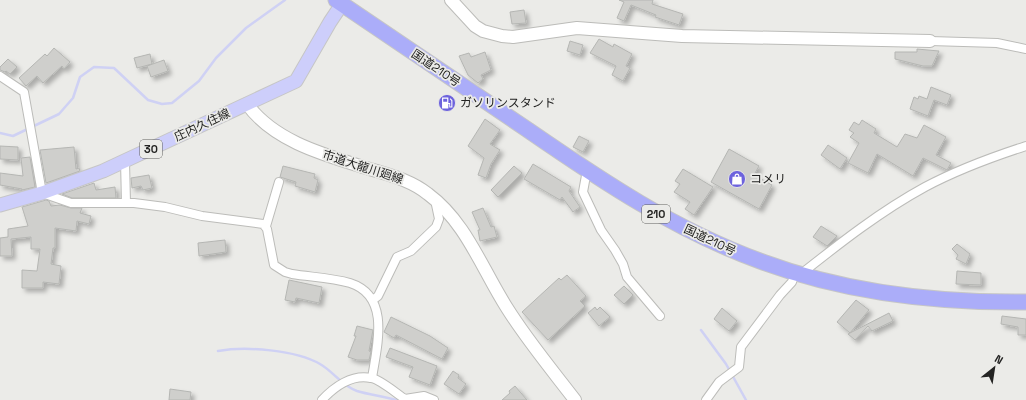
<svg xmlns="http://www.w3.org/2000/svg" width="1026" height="400" viewBox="0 0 1026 400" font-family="'Space Grotesk','Noto Sans JP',sans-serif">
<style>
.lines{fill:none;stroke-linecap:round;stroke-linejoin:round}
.stream{stroke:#cfd1f4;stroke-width:2.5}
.building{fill:#cfcfcc;stroke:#b5b6b3;filter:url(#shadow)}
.street-casing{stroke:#bcbcb9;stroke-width:10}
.secondary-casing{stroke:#bcbcb9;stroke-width:14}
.primary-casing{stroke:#c6c6c6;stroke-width:15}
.highway-casing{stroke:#c6c6c6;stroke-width:17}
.street{stroke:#fff;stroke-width:8}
.secondary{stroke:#fff;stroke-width:12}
.primary{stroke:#cdcefb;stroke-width:13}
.highway{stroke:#abadf9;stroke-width:15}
.labels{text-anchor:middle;stroke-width:3.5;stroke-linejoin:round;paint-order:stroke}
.shield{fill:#ebebe8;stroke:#5f5f5d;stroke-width:1}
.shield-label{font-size:11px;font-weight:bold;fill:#232322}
.street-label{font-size:12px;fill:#232322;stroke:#ebebe8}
.poi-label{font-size:12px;fill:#232322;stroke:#ebebe8;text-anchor:start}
</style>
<defs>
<filter id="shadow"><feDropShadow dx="3.5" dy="3.5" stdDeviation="2" flood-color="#0004"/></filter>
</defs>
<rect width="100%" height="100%" fill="#ebebe8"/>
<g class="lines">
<!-- stream -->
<g class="stream">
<path d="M 0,133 L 13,136 L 59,114 L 73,98 L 80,77 L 94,67 L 114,68 L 148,100 L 162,104 L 172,103 L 199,81 L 216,58 L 246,28 L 285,0"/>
<path d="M 701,330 L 726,364 L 746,400"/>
<path d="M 218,351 C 246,346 296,350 320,364 C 334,372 342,386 357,391 C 370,395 383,396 396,400"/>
</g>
</g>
<!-- building -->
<g class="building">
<path d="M 619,0 L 653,0 L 652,4 L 683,14 L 679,25 L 655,17 L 656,15 L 631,5 L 624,21 L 617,18 L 624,2 Z"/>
<path d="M 524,10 L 526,23 L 512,24 L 510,12 Z"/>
<path d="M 599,39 L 613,47 L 614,44 L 632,54 L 626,66 L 630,68 L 623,81 L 612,75 L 616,66 L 590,53 Z"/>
<path d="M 570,41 L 583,45 L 580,55 L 567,51 Z"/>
<path d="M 54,48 L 70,62 L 64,69 L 62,66 L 43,83 L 37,76 L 26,86 L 19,78 L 45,54 L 47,56 Z"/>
<path d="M 917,49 L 939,51 L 932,66 L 923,66 L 895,59 L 895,52 L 917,52 Z"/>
<path d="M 485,52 L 491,70 L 481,75 L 483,79 L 478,83 L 468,75 L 459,56 L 469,53 L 471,57 Z"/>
<path d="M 150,54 L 152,64 L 137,68 L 134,58 Z"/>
<path d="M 8,59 L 17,67 L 10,74 L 6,71 L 5,72 L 0,70 L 0,67 Z"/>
<path d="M 164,60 L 168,71 L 151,77 L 147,66 Z"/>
<path d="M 931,87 L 951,95 L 947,105 L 934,100 L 928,116 L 910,109 L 914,97 L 918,99 L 919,96 L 927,99 Z"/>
<path d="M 485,119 L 500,130 L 490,144 L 500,150 L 491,164 L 486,178 L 478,175 L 484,158 L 468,146 Z"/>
<path d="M 862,120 L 876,129 L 874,133 L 897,147 L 905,134 L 917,138 L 924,125 L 946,137 L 936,155 L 951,163 L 947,170 L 923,158 L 913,176 L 877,154 L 868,173 L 848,163 L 859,143 L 850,137 L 854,133 L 849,130 L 854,122 L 859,125 Z"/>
<path d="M 579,136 L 589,141 L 583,152 L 573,147 Z"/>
<path d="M 828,145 L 847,158 L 840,169 L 821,155 Z"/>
<path d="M 0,146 L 18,147 L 18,160 L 0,159 Z"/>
<path d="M 74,147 L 76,169 L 79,168 L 80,171 L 46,183 L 40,150 Z"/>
<path d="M 729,149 L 759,166 L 754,175 L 772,185 L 759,209 L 711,182 Z"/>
<path d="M 30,157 L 35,187 L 22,190 L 22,189 L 0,185 L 0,173 L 23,176 L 21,158 Z"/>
<path d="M 533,164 L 571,187 L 569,191 L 580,207 L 573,212 L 562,197 L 560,200 L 524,179 Z"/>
<path d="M 283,166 L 315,174 L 314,178 L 318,180 L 315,192 L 295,186 L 296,182 L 280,177 Z"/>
<path d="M 514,166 L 522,173 L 498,197 L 491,190 Z"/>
<path d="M 683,169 L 713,187 L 694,215 L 685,209 L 690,202 L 674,192 L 680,184 L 675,181 Z"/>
<path d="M 149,175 L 152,188 L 143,190 L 141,186 L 132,188 L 131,178 Z"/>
<path d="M 94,183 L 96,190 L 115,187 L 116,198 L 72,198 L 62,194 Z"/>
<path d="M 46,200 L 49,201 L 51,206 L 60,205 L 71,208 L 82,208 L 80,213 L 91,216 L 89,224 L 77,221 L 76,231 L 55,228 L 55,248 L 53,248 L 51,264 L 61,266 L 59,284 L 43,282 L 43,288 L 22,288 L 22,270 L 37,271 L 40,249 L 31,249 L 31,237 L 11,239 L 12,256 L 0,256 L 0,238 L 8,237 L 8,229 L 28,226 L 22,207 Z"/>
<path d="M 483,208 L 491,227 L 494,226 L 497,237 L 480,241 L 478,230 L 480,230 L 472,212 Z"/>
<path d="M 821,226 L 837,236 L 827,246 L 813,237 Z"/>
<path d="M 225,240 L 226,252 L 199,256 L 198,243 Z"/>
<path d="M 957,244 L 970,254 L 966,264 L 956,259 L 958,255 L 952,249 Z"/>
<path d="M 957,271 L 981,273 L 981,285 L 956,284 Z"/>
<path d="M 567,275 L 586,296 L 580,301 L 585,306 L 548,340 L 522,312 L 559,278 L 561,280 Z"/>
<path d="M 289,280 L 322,287 L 319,303 L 296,298 L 295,302 L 285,300 Z"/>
<path d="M 624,286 L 633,295 L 624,304 L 614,295 Z"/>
<path d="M 856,300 L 869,310 L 850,333 L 837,322 Z"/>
<path d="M 595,307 L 597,310 L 600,307 L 610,317 L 599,326 L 588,313 Z"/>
<path d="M 722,308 L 737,321 L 729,331 L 714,319 Z"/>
<path d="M 889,313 L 893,321 L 872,331 L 868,326 L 855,340 L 848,334 Z"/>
<path d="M 1002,316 L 1026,319 L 1026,335 L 1018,335 L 1018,327 L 1001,324 Z"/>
<path d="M 391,317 L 430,336 L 448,348 L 442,359 L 396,335 L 394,338 L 384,332 Z"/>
<path d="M 357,326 L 373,330 L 369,351 L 371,352 L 369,360 L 357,360 L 348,357 L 356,336 L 354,336 Z"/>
<path d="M 390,348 L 437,366 L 430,385 L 409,377 L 413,367 L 386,357 Z"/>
<path d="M 453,371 L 459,375 L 458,378 L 466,384 L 459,394 L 444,384 Z"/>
<path d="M 515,386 L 527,400 L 502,400 L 510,393 L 509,391 Z"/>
<path d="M 170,389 L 191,392 L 190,400 L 169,400 Z"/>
</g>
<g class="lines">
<!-- street casing -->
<g class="street-casing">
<g id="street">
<path d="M 930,41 L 997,43 L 1026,49"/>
<path d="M 0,76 L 24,92 L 42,193 L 71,203 L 134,203 L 165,207 L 202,216 L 263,224 L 267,229 L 274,265 L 285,272 L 292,274 C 311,277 332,278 350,283 C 391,296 377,346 372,378"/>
<path d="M 125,161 L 126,203"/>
<path d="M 587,170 L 583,192 L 601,230 L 615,250 L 623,264 L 627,277 L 660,316"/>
<path d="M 266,226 L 279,182"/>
<path d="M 801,274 C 840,243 881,211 925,187 C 957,170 992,157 1026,146"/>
<path d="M 374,299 L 378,296 L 397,257 L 411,251 L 436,227 L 439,219 L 435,200"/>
<path d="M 322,400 C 334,387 352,374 371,378 C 380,379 397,394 405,399 L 424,396 L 434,400"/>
<path d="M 706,400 L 719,382 L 739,367 L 741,347 L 780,295 L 792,282 L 795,273"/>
</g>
</g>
<!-- secondary casing -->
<g class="secondary-casing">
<g id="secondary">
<path d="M 451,0 L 475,26 L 483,31 L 502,36 L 513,37 L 577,28 L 682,36 L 930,41"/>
<path d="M 247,104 C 275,143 329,156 373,170 C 393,176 412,181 428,194 C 466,222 482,269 507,308 C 527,340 552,370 575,400"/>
</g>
</g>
<!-- primary casing -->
<g class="primary-casing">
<path id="primary" d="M 0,205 L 42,193 L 103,171 L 296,81 L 330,22 L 342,4"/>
</g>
<!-- highway casing -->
<g class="highway-casing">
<path id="highway" d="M 336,0 C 400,44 464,87 528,130 C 602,181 675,230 760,261 C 845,293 936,303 1026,302"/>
</g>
<!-- street -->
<use href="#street" class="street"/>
<!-- secondary -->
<use href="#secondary" class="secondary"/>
<!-- primary -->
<use href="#primary" class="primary"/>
<!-- highway -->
<use href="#highway" class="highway"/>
</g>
<!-- icons -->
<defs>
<g id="fuel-disc" transform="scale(0.9)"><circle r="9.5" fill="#6d63dd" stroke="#ebebe8"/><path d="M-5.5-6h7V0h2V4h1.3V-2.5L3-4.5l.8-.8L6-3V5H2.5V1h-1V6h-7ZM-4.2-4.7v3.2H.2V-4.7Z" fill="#fff"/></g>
<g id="shop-disc" transform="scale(0.9)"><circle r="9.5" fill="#6d63dd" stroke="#ebebe8"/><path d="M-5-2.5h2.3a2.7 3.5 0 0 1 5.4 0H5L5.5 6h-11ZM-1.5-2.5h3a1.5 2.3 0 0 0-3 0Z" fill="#fff"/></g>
</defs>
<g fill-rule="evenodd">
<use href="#fuel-disc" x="447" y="103"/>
<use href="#shop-disc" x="737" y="179"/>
</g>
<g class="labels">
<!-- shield labels -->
<g class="shield">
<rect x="140" y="140" width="22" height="18" rx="3"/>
<rect x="642" y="205" width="28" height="18" rx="3"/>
</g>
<g class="shield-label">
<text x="151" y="153">30</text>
<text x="656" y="218">210</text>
</g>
<!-- street labels -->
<g class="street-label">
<text transform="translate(436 68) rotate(34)" y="4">国道210号</text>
<text transform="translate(202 125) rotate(-25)" y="4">庄内久住線</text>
<text transform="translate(363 167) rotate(18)" y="4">市道大龍川廻線</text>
<text transform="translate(710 240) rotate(25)" y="4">国道210号</text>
</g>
<!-- poi labels -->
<g class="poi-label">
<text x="460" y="107">ガソリンスタンド</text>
<text x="750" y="183">コメリ</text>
</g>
</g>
<!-- north arrow -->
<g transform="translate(994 368) rotate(30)" stroke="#ebebe8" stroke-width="3" paint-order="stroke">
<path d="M0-3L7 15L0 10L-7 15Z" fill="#232322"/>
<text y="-6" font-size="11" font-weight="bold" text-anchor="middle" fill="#232322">N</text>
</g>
</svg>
